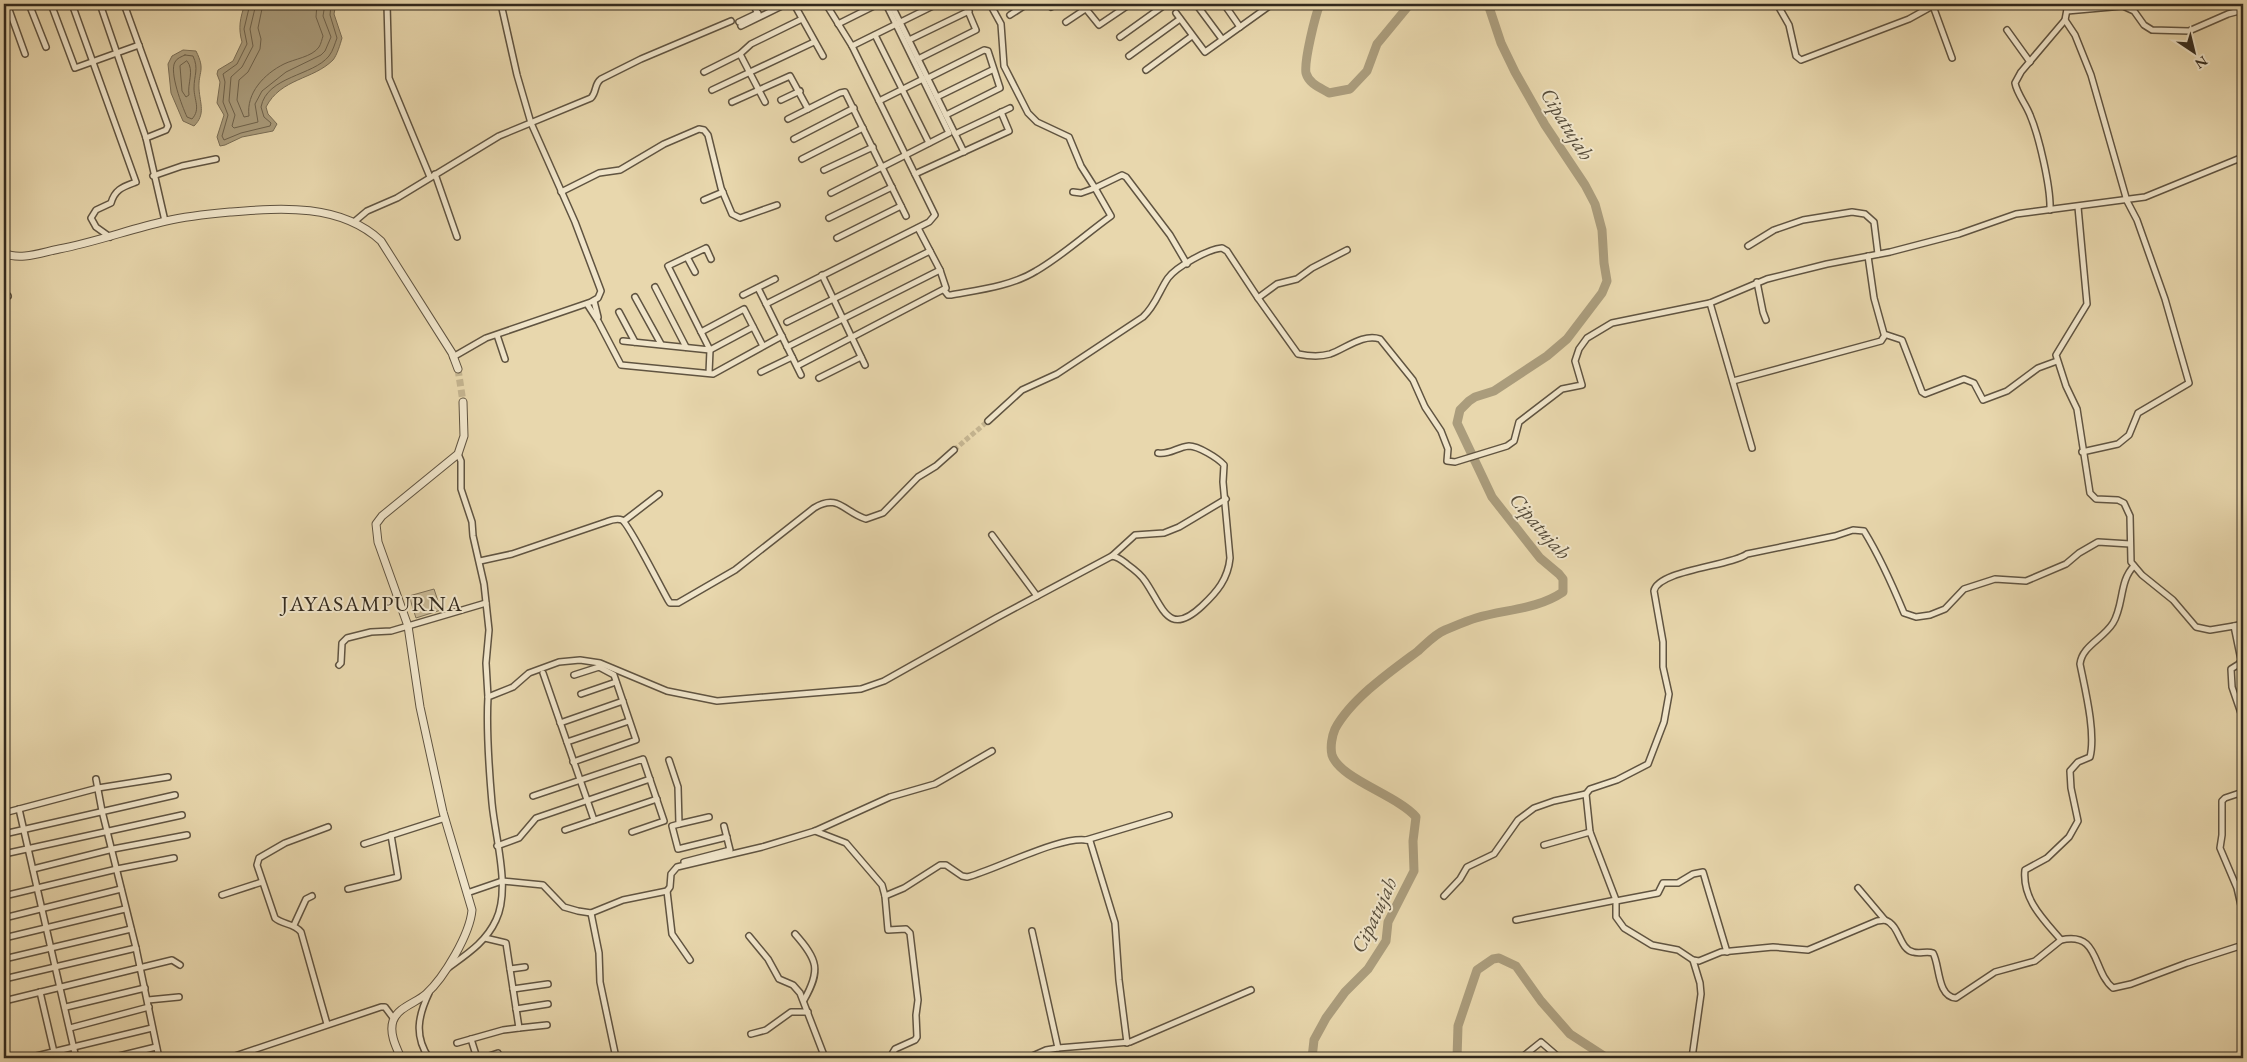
<svg xmlns="http://www.w3.org/2000/svg" width="2247" height="1062" viewBox="0 0 2247 1062" font-family="'EB Garamond',serif">
<style>
.green{fill:#c9b995;stroke:#7e7159}
.water{fill:#aa9c7c;stroke:#7a6e56}
.lines{fill:none;stroke-linecap:round;stroke-linejoin:round}
.shore{stroke:#6e624c;stroke-width:1}
.river{stroke:#aa9c7c;stroke-width:9}
.minor-tunnel{stroke:#c4b490;stroke-width:5;stroke-dasharray:5 2.5;stroke-linecap:butt}
.tertiary-tunnel{stroke:#c4b490;stroke-width:7;stroke-dasharray:7 3.5;stroke-linecap:butt}
.minor-casing{stroke:#605441;stroke-width:8}
.tertiary-casing{stroke:#605441;stroke-width:9}
.minor{stroke:#f0e5ca;stroke-width:5}
.tertiary{stroke:#f0e5ca;stroke-width:7}
.labels{text-anchor:middle;stroke-width:4;stroke-linejoin:round;paint-order:stroke}
.water-label{font-size:21px;font-style:italic;fill:#564c3a;stroke:#f0e5ca}
.quarter-label{font-size:22px;letter-spacing:1px;fill:#32291d;stroke:#f0e5ca}
</style>
<rect width="100%" height="100%" fill="#e8d7ad"/>
<filter id="stains"><feTurbulence type="fractalNoise" baseFrequency=".004" numOctaves="4"/><feColorMatrix values="0 0 0 0 .2 0 0 0 0 .09 0 0 0 0 .02 0 0 0 .5 -.17"/></filter>
<radialGradient id="worn" r=".72"><stop offset=".6" stop-color="#630" stop-opacity="0"/><stop offset="1" stop-color="#630" stop-opacity=".3"/></radialGradient>
<!-- green -->
<path class="green" d="M 434,589 L 441,610 L 416,618 L 409,596 Z"/>
<!-- water -->
<g class="water">
<path d="M 245,4 L 336,4 L 334,14 L 342,38 C 340,45 337,55 333,60 C 313,80 281,78 266,107 L 268,114 L 277,124 L 273,131 L 242,137 L 225,145 L 220,146 L 217,137 L 224,115 L 217,103 L 220,82 L 217,74 L 218,70 L 233,61 L 242,42 C 238,28 240,18 245,4 Z"/>
<path d="M 183,50 L 196,51 C 206,71 198,71 199,89 C 200,104 206,114 194,126 L 183,121 L 171,93 L 168,64 L 172,56 Z"/>
</g>
<g class="lines">
<!-- shore -->
<g class="shore">
<path d="M 250,4 L 244,29 L 247,44 L 237,64 L 223,74 L 225,82 L 223,102 L 228,115 L 222,136 L 224,140 L 241,133 L 270,126 L 271,123 L 264,117 L 261,107 C 267,76 313,76 329,56 C 333,51 335,43 337,38 L 330,15 L 331,4"/>
<path d="M 256,4 L 250,29 L 253,46 L 242,67 L 231,77 L 229,101 L 235,115 L 232,126 L 234,128 L 258,122 L 255,104 L 262,91 L 286,72 L 321,55 L 325,51 L 331,37 L 323,16 L 325,4"/>
<path d="M 263,4 L 258,28 L 261,39 L 260,49 L 248,72 L 239,80 L 237,100 L 244,117 L 249,116 C 246,93 264,74 284,64 C 294,59 312,57 319,47 C 321,44 322,39 323,36 L 316,17 L 317,4"/>
<path d="M 185,55 L 193,56 C 199,69 194,75 194,88 C 194,100 201,109 192,119 L 187,117 C 182,106 169,72 175,62 C 177,58 181,57 185,55 Z"/>
<path d="M 187,61 C 195,70 187,84 189,95 L 186,97 L 182,91 L 180,66 Z"/>
</g>
<!-- river -->
<g class="river">
<path d="M 1320,4 C 1315,16 1304,61 1306,73 C 1309,84 1321,88 1329,93 L 1350,89 L 1367,71 L 1377,44 L 1410,4"/>
<path d="M 1312,1058 L 1314,1040 L 1326,1018 L 1345,992 L 1368,969 L 1386,941 L 1388,922 L 1414,871 L 1413,841 L 1416,817 C 1397,795 1340,779 1332,755 C 1330,747 1332,736 1335,729 C 1351,699 1391,671 1418,651 C 1426,644 1435,634 1445,630 C 1455,626 1466,621 1476,618 C 1506,609 1536,610 1563,592 L 1563,579 L 1559,574 L 1540,558 L 1492,497 L 1457,423 L 1460,410 L 1469,401 L 1475,397 L 1494,391 L 1547,356 L 1567,339 L 1602,293 L 1607,281 L 1604,263 L 1602,230 L 1595,204 L 1585,185 L 1545,125 L 1515,72 L 1501,43 L 1488,4"/>
<path d="M 1457,1058 L 1458,1026 L 1477,970 L 1493,959 L 1499,958 L 1516,966 L 1541,1001 L 1570,1034 L 1607,1058"/>
</g>
<!-- minor-tunnel -->
<path class="minor-tunnel" d="M 954,450 L 988,421"/>
<!-- tertiary-tunnel -->
<path class="tertiary-tunnel" d="M 458,369 L 463,402"/>
<!-- minor casing -->
<g class="minor-casing">
<g id="minor">
<path d="M 7,4 L 25,54"/>
<path d="M 29,4 L 46,47"/>
<path d="M 51,4 L 75,68 L 139,45"/>
<path d="M 72,4 L 136,182 C 123,187 115,189 111,203 L 96,210 L 91,218 L 96,227 L 110,237"/>
<path d="M 100,4 L 146,138 L 165,221"/>
<path d="M 124,4 L 168,126 L 166,130 L 146,138"/>
<path d="M 387,4 L 389,78 L 430,177"/>
<path d="M 753,4 L 758,14"/>
<path d="M 794,4 L 823,56"/>
<path d="M 891,4 L 964,152"/>
<path d="M 990,4 L 1001,24 L 1004,66 L 1028,113 L 1037,122 L 1069,137 L 1081,166 L 1095,188 L 1122,175 L 1126,177 L 1170,235 L 1187,264"/>
<path d="M 1082,4 L 1099,25 L 1130,4"/>
<path d="M 1196,4 L 1222,39"/>
<path d="M 1224,4 L 1240,27"/>
<path d="M 1777,4 L 1789,25 L 1796,56 L 1801,60 L 1909,19 L 1936,4"/>
<path d="M 1933,6 L 1952,58"/>
<path d="M 1051,7 L 1056,4"/>
<path d="M 1228,9 L 1235,4"/>
<path d="M 2067,11 L 2123,6 L 2134,11 L 2144,25 L 2152,30 L 2189,31 L 2228,14 L 2243,10"/>
<path d="M 1176,13 L 1205,52 L 1272,4"/>
<path d="M 1010,15 L 1027,4"/>
<path d="M 2065,20 L 2075,35 L 2091,75 L 2127,201 L 2137,220 L 2165,299 L 2189,383 L 2138,413 L 2129,435 L 2118,444 L 2082,452"/>
<path d="M 739,22 L 758,13"/>
<path d="M 1066,22 L 1093,4"/>
<path d="M 838,24 L 878,4"/>
<path d="M 741,26 L 786,4"/>
<path d="M 2007,30 L 2030,62"/>
<path d="M 875,35 L 929,143"/>
<path d="M 1120,37 L 1166,4"/>
<path d="M 909,40 L 969,11"/>
<path d="M 852,46 L 937,4"/>
<path d="M 740,54 L 765,102"/>
<path d="M 4,56 L 6,61"/>
<path d="M 1129,56 L 1180,19"/>
<path d="M 918,59 L 976,30 L 965,4"/>
<path d="M 1146,70 L 1192,36"/>
<path d="M 704,72 L 740,54 L 751,44 L 802,19"/>
<path d="M 928,78 L 984,50 L 988,51 L 1000,88 L 946,115"/>
<path d="M 712,90 L 814,42"/>
<path d="M 937,97 L 992,70"/>
<path d="M 781,100 L 800,91"/>
<path d="M 879,101 L 923,79"/>
<path d="M 732,102 L 790,76 L 808,109"/>
<path d="M 788,119 L 840,93 L 845,92 L 906,216"/>
<path d="M 955,134 L 1010,108"/>
<path d="M 794,139 L 854,108"/>
<path d="M 802,159 L 863,128"/>
<path d="M 824,170 L 873,147"/>
<path d="M 435,174 L 457,237"/>
<path d="M 915,174 L 1009,131 L 1001,112"/>
<path d="M 153,176 L 182,166 L 216,159"/>
<path d="M 561,192 L 599,173 L 620,170 L 664,144 L 699,129 L 704,130 L 708,135 L 721,188 L 732,214 L 740,218 L 777,205"/>
<path d="M 831,193 L 949,133 L 886,4"/>
<path d="M 704,200 L 723,192"/>
<path d="M 2078,207 L 2087,304 L 2056,355 L 2066,386 L 2077,409 L 2090,493 L 2096,499 L 2118,500 L 2124,503 L 2130,516 L 2131,562 L 2142,575 L 2173,600 L 2196,627 L 2210,630 L 2234,626"/>
<path d="M 2050,210 C 2051,188 2039,136 2030,115 C 2026,104 2017,94 2015,83 L 2021,72 L 2065,20 L 2068,4"/>
<path d="M 829,218 L 892,187"/>
<path d="M 354,222 L 367,211 L 397,198 L 499,136 L 591,98 C 597,92 594,84 601,79 L 641,59 L 731,21"/>
<path d="M 837,238 L 901,206"/>
<path d="M 1748,246 L 1774,230 L 1803,220 L 1852,212 L 1865,214 L 1874,222 L 1878,254"/>
<path d="M 1868,256 L 1874,298 L 1884,334 L 1902,340 L 1922,392 L 1925,394 L 1964,379 L 1974,383 L 1983,400 L 2007,391 L 2038,368 L 2057,361"/>
<path d="M 687,257 L 695,272"/>
<path d="M 711,259 L 706,248 L 668,266 L 701,332 L 744,309 L 763,346"/>
<path d="M 822,275 L 865,365"/>
<path d="M 1757,282 L 1763,312 L 1766,320"/>
<path d="M 655,287 L 686,347"/>
<path d="M 758,288 L 766,304"/>
<path d="M 944,290 L 948,295 L 951,295 C 978,290 1012,286 1036,271 C 1062,256 1086,234 1111,216 L 1095,188 L 1081,193 L 1073,192"/>
<path d="M 743,295 L 775,279"/>
<path d="M 4,297 L 8,296"/>
<path d="M 635,297 L 661,344"/>
<path d="M 1258,298 L 1298,354 C 1308,356 1320,357 1330,354 C 1345,349 1363,333 1380,339 L 1413,380 L 1425,407 L 1441,431 L 1448,449 L 1447,461 L 1455,462 L 1507,446 L 1514,441 L 1519,422 L 1562,389 L 1582,385 L 1575,361 L 1579,349 L 1587,338 L 1612,323 L 1710,303 L 1767,279 L 1827,264 L 1890,252 L 1959,234 L 2016,214 L 2145,197 L 2243,157"/>
<path d="M 594,301 L 598,317"/>
<path d="M 1710,303 L 1752,448"/>
<path d="M 587,304 L 598,321 L 621,365 L 713,374 L 782,336"/>
<path d="M 619,312 L 635,342"/>
<path d="M 787,322 L 930,251"/>
<path d="M 701,332 L 710,350 L 709,373"/>
<path d="M 497,335 L 505,359"/>
<path d="M 623,341 L 710,350 L 753,327"/>
<path d="M 787,347 L 940,270"/>
<path d="M 453,357 L 486,338 L 591,302 L 598,298 L 601,291 L 575,222 L 531,123 L 517,75 L 501,4"/>
<path d="M 797,366 L 946,288 L 940,270 L 918,228"/>
<path d="M 761,372 L 792,357"/>
<path d="M 801,375 L 766,304 L 929,222 L 935,215 L 852,46 L 826,4"/>
<path d="M 819,378 L 861,357"/>
<path d="M 1733,381 L 1881,341 L 1885,335"/>
<path d="M 988,421 L 1022,390 L 1057,374 L 1143,317 C 1156,305 1159,291 1168,278 C 1176,267 1208,249 1222,248 L 1227,251 L 1258,298 L 1277,284 L 1297,279 L 1312,268 L 1347,250"/>
<path d="M 458,454 L 461,461 L 461,489 L 472,522 L 473,536 L 484,584 L 489,630 L 486,663 L 488,697"/>
<path d="M 624,521 L 659,494"/>
<path d="M 992,535 L 1037,596"/>
<path d="M 1112,556 L 1135,535 L 1164,533 L 1179,527 L 1226,499"/>
<path d="M 480,561 L 512,554 L 606,522 C 611,520 617,518 622,520 C 629,524 661,588 668,600 L 670,603 L 678,603 L 735,570 L 814,508 C 838,493 844,512 866,519 L 883,513 L 918,477 L 936,466 L 954,450"/>
<path d="M 2134,566 C 2119,581 2124,605 2113,623 C 2103,639 2082,646 2080,664 C 2085,689 2096,733 2090,757 L 2078,762 L 2070,771 L 2071,788 L 2078,821 L 2069,837 L 2047,858 L 2025,870 C 2022,899 2043,919 2061,940 C 2100,931 2092,971 2113,988 L 2131,984 L 2187,963 L 2243,945"/>
<path d="M 2243,624 L 2234,626 L 2241,660 L 2239,664 L 2231,669 L 2232,687 L 2243,719"/>
<path d="M 339,665 L 341,663 L 342,643 L 347,638 L 371,632 L 391,631 L 486,603"/>
<path d="M 543,673 L 594,820"/>
<path d="M 581,694 L 616,682"/>
<path d="M 560,723 L 623,701"/>
<path d="M 567,742 L 629,721"/>
<path d="M 669,760 L 678,787 L 679,824 L 672,826 L 678,849 L 727,837"/>
<path d="M 573,762 L 636,740 L 614,675 L 599,667 L 574,675"/>
<path d="M 96,779 L 102,811 L 136,948 L 159,1058"/>
<path d="M 2243,792 L 2225,798 L 2222,801 L 2222,835 L 2220,848 L 2237,888 L 2243,914"/>
<path d="M 533,796 L 643,759 L 664,821 L 632,832"/>
<path d="M 19,809 L 76,1058"/>
<path d="M 4,813 L 98,788 L 168,777"/>
<path d="M 679,824 L 709,817"/>
<path d="M 565,830 L 657,799"/>
<path d="M 815,831 L 846,843 L 882,885 L 885,896 L 888,930 L 906,929 L 910,933 L 918,1000 L 916,1015 L 917,1037 L 915,1040 L 895,1049 L 892,1054 L 892,1058"/>
<path d="M 4,834 L 175,795"/>
<path d="M 1086,840 L 1169,815"/>
<path d="M 364,844 L 445,818"/>
<path d="M 1544,845 L 1590,832"/>
<path d="M 497,846 L 519,838 L 536,818 L 650,779"/>
<path d="M 4,854 L 182,815"/>
<path d="M 684,862 L 730,850 L 724,826"/>
<path d="M 33,869 L 113,849 L 187,835"/>
<path d="M 1858,888 L 1885,920"/>
<path d="M 348,889 L 398,877 L 391,835"/>
<path d="M 667,891 L 672,934 L 690,960"/>
<path d="M 467,893 L 502,881 L 543,885 L 564,907 L 578,911 L 591,913 L 623,900 L 667,891 L 670,887 L 671,874 L 677,867 L 762,847 L 815,831 L 890,797 L 935,784 L 992,751"/>
<path d="M 222,895 L 262,882"/>
<path d="M 4,896 L 117,869 L 174,858"/>
<path d="M 885,896 L 904,888 L 940,865 L 946,865 L 962,876 L 967,877 C 993,871 1067,832 1090,841 L 1115,923 L 1119,980 L 1127,1043"/>
<path d="M 1444,896 L 1460,879 L 1467,867 L 1494,854 L 1518,820 L 1534,808 L 1554,801 L 1586,794"/>
<path d="M 1616,901 L 1658,893 L 1663,883 L 1678,883 L 1693,874 L 1703,872 L 1727,952"/>
<path d="M 591,913 L 599,953 L 600,982 L 615,1053"/>
<path d="M 4,918 L 121,889"/>
<path d="M 1516,920 L 1616,900"/>
<path d="M 294,925 L 306,899 L 312,896"/>
<path d="M 1032,931 L 1058,1048"/>
<path d="M 795,934 C 818,960 821,970 804,1000"/>
<path d="M 749,936 L 768,959 L 779,979 L 793,985 L 800,993 L 825,1058"/>
<path d="M 4,938 L 125,909"/>
<path d="M 485,938 L 506,943 L 519,1028 L 547,1025"/>
<path d="M 2061,940 L 2035,961 L 1995,972 L 1956,998 C 1937,997 1940,965 1933,953 C 1927,951 1919,954 1913,952 C 1899,949 1900,925 1885,920 L 1877,921 L 1808,950 L 1773,947 L 1721,952 L 1699,961 L 1693,960 L 1678,950 L 1652,945 L 1624,928 L 1616,917 L 1616,900 L 1590,832 L 1586,794 L 1590,789 L 1617,780 L 1648,764 L 1664,722 L 1669,694 L 1663,667 L 1663,642 L 1654,591 C 1658,570 1731,566 1747,554 L 1835,536 L 1853,530 L 1864,531 C 1880,557 1892,584 1904,613 L 1916,617 L 1930,615 L 1945,609 L 1964,589 L 1995,579 L 2026,581 L 2066,564 L 2079,553 L 2098,542 L 2130,544"/>
<path d="M 4,959 L 131,929"/>
<path d="M 448,968 C 467,954 486,942 496,920 C 511,889 495,837 492,803 C 489,769 486,732 488,697 L 513,687 L 529,673 L 559,662 L 580,660 L 600,663 L 667,691 L 717,701 L 861,689 L 884,681 L 996,618 L 1112,556 C 1119,557 1123,561 1128,565 C 1135,570 1141,575 1145,581 C 1163,607 1168,638 1202,606 C 1217,592 1228,579 1230,558 L 1223,482 L 1224,465 C 1218,458 1198,446 1189,446 C 1177,447 1170,455 1158,453"/>
<path d="M 510,969 L 525,967"/>
<path d="M 4,979 L 136,948"/>
<path d="M 513,989 L 548,984"/>
<path d="M 40,992 L 54,1052"/>
<path d="M 148,1000 L 179,997"/>
<path d="M 4,1001 L 172,960 L 180,965"/>
<path d="M 66,1007 L 145,988"/>
<path d="M 516,1009 L 548,1004"/>
<path d="M 327,1024 L 301,932 C 294,923 283,925 275,918 L 257,865 L 259,858 L 285,843 L 328,827"/>
<path d="M 70,1028 L 149,1007"/>
<path d="M 751,1034 L 766,1030 L 791,1012 L 808,1012"/>
<path d="M 471,1039 L 477,1058"/>
<path d="M 457,1043 L 503,1030 L 519,1028"/>
<path d="M 28,1058 L 152,1028"/>
<path d="M 111,1058 L 156,1047"/>
<path d="M 229,1058 L 381,1007 L 385,1007 L 394,1019"/>
<path d="M 429,1058 C 414,1036 418,1016 429,993"/>
<path d="M 483,1058 L 498,1053"/>
<path d="M 1028,1058 L 1046,1050 L 1058,1048 L 1130,1042 L 1251,990"/>
<path d="M 1521,1058 L 1541,1042 L 1556,1055"/>
<path d="M 1692,1058 L 1701,994 L 1700,983 L 1693,960"/>
</g>
</g>
<!-- tertiary casing -->
<g class="tertiary-casing">
<g id="tertiary">
<path d="M 4,253 C 20,261 43,252 59,249 C 96,242 130,229 166,221 C 187,216 208,214 230,212 C 281,208 340,203 381,241 L 452,353 L 458,369"/>
<path d="M 401,1058 C 396,1047 389,1033 393,1021 C 398,1007 416,1003 426,994 C 444,978 470,934 472,910 L 443,812 L 420,707 L 408,626 L 378,542 L 376,524 L 382,516 L 458,454 L 464,436 L 463,402"/>
</g>
</g>
<!-- minor -->
<use href="#minor" class="minor"/>
<!-- tertiary -->
<use href="#tertiary" class="tertiary"/>
</g>
<g class="labels">
<!-- water labels -->
<g class="water-label">
<text transform="translate(1567 124) rotate(58)" y="7">Cipatujah</text>
<text transform="translate(1540 526) rotate(49)" y="7">Cipatujah</text>
<text transform="translate(1374 915) rotate(-65)" y="7">Cipatujah</text>
</g>
<!-- quarter labels -->
<g class="quarter-label">
<text x="372" y="611">JAYASAMPURNA</text>
</g>
</g>
<!-- margin -->
<rect width="2247" height="1062" fill="none" stroke="#e8d7ad" stroke-width="20"/>
<rect x="5" y="5" width="2237" height="1052" fill="none" stroke="#32291d" stroke-width="2.5"/>
<rect x="10" y="10" width="2227" height="1042" fill="none" stroke="#32291d"/>
<!-- north arrow -->
<g transform="translate(2194 52) rotate(145)" stroke="#f0e5ca" stroke-width="4" paint-order="stroke">
<path d="M0-4L9 19L0 12L-9 19Z" fill="#32291d"/>
<text y="-8" font-size="14" font-weight="bold" text-anchor="middle" fill="#32291d">N</text>
</g>
<rect width="100%" height="100%" filter="url(#stains)"/>
<rect width="100%" height="100%" fill="url(#worn)"/>
</svg>
